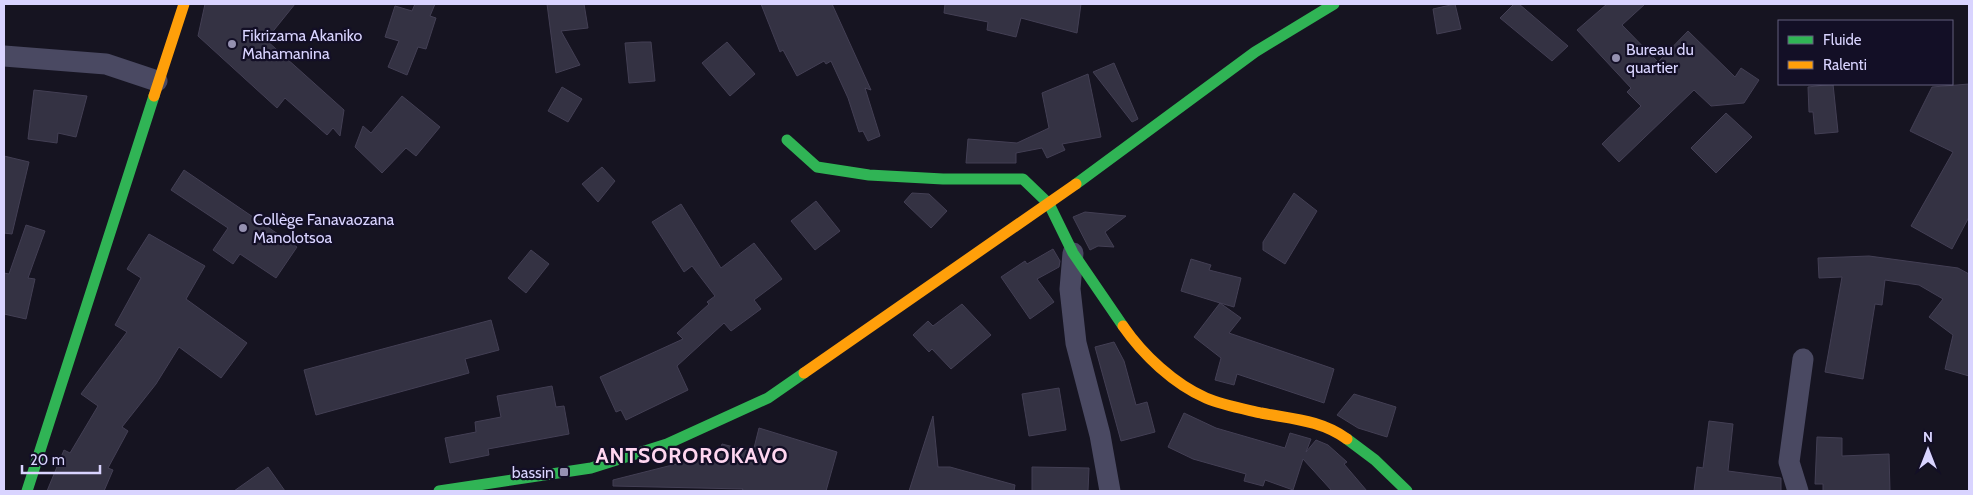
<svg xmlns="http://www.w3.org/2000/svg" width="1973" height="495" viewBox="0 0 1973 495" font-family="Cabin,sans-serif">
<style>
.building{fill:#343243;stroke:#433f54}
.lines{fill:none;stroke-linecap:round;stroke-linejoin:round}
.street{stroke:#4a4962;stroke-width:21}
.fast{stroke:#30b455;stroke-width:11}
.slow{stroke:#ff9f0a;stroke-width:11}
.poi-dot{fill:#9591b1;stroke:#130f26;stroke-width:2}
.labels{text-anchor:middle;stroke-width:4.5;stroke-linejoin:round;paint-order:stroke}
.poi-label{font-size:16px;fill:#d9d4ff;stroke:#130f26;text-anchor:start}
.district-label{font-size:21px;font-weight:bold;letter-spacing:1px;fill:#ffd6f0;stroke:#130f26}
</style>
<rect width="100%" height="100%" fill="#161421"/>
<!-- building -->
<g class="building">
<path d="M 205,4 L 295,4 L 266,40 L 344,110 L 340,136 L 333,128 L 327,135 L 285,98 L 277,108 L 198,36 Z"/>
<path d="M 415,4 L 435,4 L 430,16 L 436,18 L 426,49 L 418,47 L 407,75 L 388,67 L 399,41 L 385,37 L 395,6 L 412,11 Z"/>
<path d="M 547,4 L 584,4 L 588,28 L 561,31 L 580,65 L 556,73 Z"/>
<path d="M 761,4 L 832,4 L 871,90 L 865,88 L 880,136 L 868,141 L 863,131 L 859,132 L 848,98 L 831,61 L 826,64 L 824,61 L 797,76 L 783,50 L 780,52 Z"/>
<path d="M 945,4 L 1081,4 L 1077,33 L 1021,18 L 1016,37 L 987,30 L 988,22 L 944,13 Z"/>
<path d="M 1455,4 L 1461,29 L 1437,34 L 1433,9 Z"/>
<path d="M 1514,4 L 1519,4 L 1568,46 L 1552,61 L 1500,18 Z"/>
<path d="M 1607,4 L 1645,4 L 1622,25 L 1658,62 L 1688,31 L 1735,77 L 1741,68 L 1759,80 L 1744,103 L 1711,106 L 1694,90 L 1619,162 L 1602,144 L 1641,106 L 1627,92 L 1631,88 L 1577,30 Z"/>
<path d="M 642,42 L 651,42 L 655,81 L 629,83 L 625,43 Z"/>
<path d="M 727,42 L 755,74 L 730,96 L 702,63 Z"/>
<path d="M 1114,63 L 1138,119 L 1132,122 L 1093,72 Z"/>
<path d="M 1088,74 L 1101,137 L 1062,144 L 1065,150 L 1047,158 L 1042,148 L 1016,153 L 1016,163 L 966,163 L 968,139 L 1017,143 L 1049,128 L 1042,93 Z"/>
<path d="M 1833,84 L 1838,132 L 1815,134 L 1813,112 L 1809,112 L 1808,87 Z"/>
<path d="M 1969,84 L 1969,217 L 1952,249 L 1911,226 L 1953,152 L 1910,131 L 1932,87 Z"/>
<path d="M 562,87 L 582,99 L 568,122 L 548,111 Z"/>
<path d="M 34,90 L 87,96 L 76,137 L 58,133 L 57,143 L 28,139 Z"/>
<path d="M 402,96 L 440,127 L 416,156 L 406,148 L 382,173 L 355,147 L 363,126 L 371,133 Z"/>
<path d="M 1726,113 L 1752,137 L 1716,173 L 1691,148 Z"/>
<path d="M 4,156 L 29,162 L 12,234 L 4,233 Z"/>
<path d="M 602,167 L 615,181 L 598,202 L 582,184 Z"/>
<path d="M 184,170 L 297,247 L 276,278 L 240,254 L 233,264 L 213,250 L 228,228 L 171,190 Z"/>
<path d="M 912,193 L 929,194 L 947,211 L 931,228 L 904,202 Z"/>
<path d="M 1294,193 L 1317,211 L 1285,264 L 1263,250 L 1263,242 Z"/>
<path d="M 816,201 L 840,231 L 815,250 L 791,221 Z"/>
<path d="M 681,204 L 721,268 L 754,243 L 782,279 L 754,300 L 761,309 L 731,331 L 724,323 L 677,366 L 688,390 L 626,420 L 621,410 L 616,412 L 600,377 L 683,339 L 677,333 L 709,304 L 707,302 L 715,296 L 692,266 L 684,272 L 652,222 Z"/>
<path d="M 1085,212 L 1126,216 L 1105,232 L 1114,247 L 1098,246 L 1090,250 L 1073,217 Z"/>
<path d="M 26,225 L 45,231 L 28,278 L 35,279 L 26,319 L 4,314 L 4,273 L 9,274 Z"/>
<path d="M 149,234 L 205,266 L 186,299 L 247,343 L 221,378 L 179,347 L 156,384 L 122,427 L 128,431 L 108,468 L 113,470 L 104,491 L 47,491 L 64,450 L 70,453 L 98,406 L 81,394 L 127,332 L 115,325 L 141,278 L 127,269 Z"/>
<path d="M 1053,249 L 1060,261 L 1059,267 L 1037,279 L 1054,302 L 1030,319 L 1001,277 L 1025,261 L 1027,264 Z"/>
<path d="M 531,250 L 549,264 L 526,293 L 508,278 Z"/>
<path d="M 1869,256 L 1958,268 L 1969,274 L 1969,376 L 1945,369 L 1953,335 L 1929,317 L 1943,299 L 1919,285 L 1885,280 L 1882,305 L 1875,304 L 1863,379 L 1825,372 L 1842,277 L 1819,278 L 1818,258 Z"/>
<path d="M 1191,259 L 1211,265 L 1209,270 L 1241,278 L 1234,307 L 1220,303 L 1241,318 L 1229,333 L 1334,369 L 1324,403 L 1237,374 L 1234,385 L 1215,380 L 1221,358 L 1194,337 L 1220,303 L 1181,291 Z"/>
<path d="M 962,304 L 991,335 L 951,369 L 932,349 L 929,352 L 913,335 L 928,321 L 933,326 Z"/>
<path d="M 491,320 L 499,350 L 465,359 L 469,373 L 316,415 L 304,370 Z"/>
<path d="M 1114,342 L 1124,361 L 1136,405 L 1147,402 L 1155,432 L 1121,441 L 1095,347 Z"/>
<path d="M 552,386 L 556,407 L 564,406 L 569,434 L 488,449 L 489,455 L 450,463 L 445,438 L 476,432 L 475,422 L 501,417 L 497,396 Z"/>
<path d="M 1059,388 L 1066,430 L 1029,436 L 1022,394 Z"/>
<path d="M 1354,394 L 1396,407 L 1387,437 L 1358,428 L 1337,415 Z"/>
<path d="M 1184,413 L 1216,428 L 1285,448 L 1290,433 L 1311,439 L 1306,452 L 1316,440 L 1328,445 L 1347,462 L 1344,464 L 1367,491 L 1332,491 L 1303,459 L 1293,490 L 1265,480 L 1263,486 L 1244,481 L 1246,474 L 1193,459 L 1168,447 Z"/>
<path d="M 933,416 L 938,467 L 950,467 L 1015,485 L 1014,491 L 909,491 Z"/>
<path d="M 1709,421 L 1733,424 L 1728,471 L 1781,478 L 1781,491 L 1694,491 L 1697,467 L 1703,468 Z"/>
<path d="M 759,428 L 837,452 L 826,491 L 742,491 L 743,489 L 613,486 L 613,480 L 696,459 L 720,450 L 722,444 L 753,452 Z"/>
<path d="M 1817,437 L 1842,438 L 1842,456 L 1889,454 L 1890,491 L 1823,491 L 1823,484 L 1815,484 Z"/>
<path d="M 268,467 L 285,491 L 234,491 Z"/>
<path d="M 1032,467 L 1089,468 L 1088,491 L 1032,491 Z"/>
</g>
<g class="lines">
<!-- street -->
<g class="street">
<path d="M 4,56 L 106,64 L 157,81"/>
<path d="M 1073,253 L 1070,289 L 1076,343 L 1100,435 L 1110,491"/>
<path d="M 1798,491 L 1789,462 L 1803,359"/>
</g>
<!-- fast -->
<g class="fast">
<path d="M 787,140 L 817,167 L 869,175 L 943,179 L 1023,179 L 1049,204 L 1073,253 L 1123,326"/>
<path d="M 1076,184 L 1255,52 L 1334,4"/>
<path d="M 1347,439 L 1375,460 L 1407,491"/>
<path d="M 27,491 L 154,96"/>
<path d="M 439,491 L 591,468 L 667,444 L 768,398 L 804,373"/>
</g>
<!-- slow -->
<g class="slow">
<path d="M 154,96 L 184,4"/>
<path d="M 1123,326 C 1143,355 1174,384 1206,398 C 1222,405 1244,409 1261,413 C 1292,419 1321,420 1347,439"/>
<path d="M 804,373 L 1076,184"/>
</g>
</g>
<!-- markers -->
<g class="poi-dot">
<circle cx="232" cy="44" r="5"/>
<circle cx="1616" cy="58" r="5"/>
<circle cx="243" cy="228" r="5"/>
<rect x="559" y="467" width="10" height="10" rx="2.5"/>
</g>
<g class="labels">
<!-- poi labels -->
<g class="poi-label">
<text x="242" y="41">Fikrizama Akaniko<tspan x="242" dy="18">Mahamanina</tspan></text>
<text x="1626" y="55">Bureau du<tspan x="1626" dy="18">quartier</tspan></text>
<text x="253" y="225">Collège Fanavaozana<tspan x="253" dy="18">Manolotsoa</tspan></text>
<text x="554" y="478" text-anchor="end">bassin</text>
</g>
<!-- district labels -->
<g class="district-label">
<text x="692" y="463">ANTSOROROKAVO</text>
</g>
</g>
<!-- border -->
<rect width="1973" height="495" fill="none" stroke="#d9d4ff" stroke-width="10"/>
<!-- legend -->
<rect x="1778" y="20" width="175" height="65" fill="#130f26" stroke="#625e7d"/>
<rect x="1788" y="36" width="25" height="8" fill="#30b455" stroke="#625e7d"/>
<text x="1823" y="45" font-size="15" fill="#d9d4ff">Fluide</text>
<rect x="1788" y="61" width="25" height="8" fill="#ff9f0a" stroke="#625e7d"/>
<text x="1823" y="70" font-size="15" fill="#d9d4ff">Ralenti</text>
<!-- north arrow -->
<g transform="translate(1928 450)" stroke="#130f26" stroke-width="4" paint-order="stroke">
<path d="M0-4L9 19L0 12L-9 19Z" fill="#d9d4ff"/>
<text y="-8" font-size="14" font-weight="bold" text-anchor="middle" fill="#d9d4ff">N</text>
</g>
<!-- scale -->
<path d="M22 465v8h78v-8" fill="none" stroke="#d9d4ff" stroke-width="2.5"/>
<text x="30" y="465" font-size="15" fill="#d9d4ff" stroke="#130f26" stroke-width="4" paint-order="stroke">20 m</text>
</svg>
